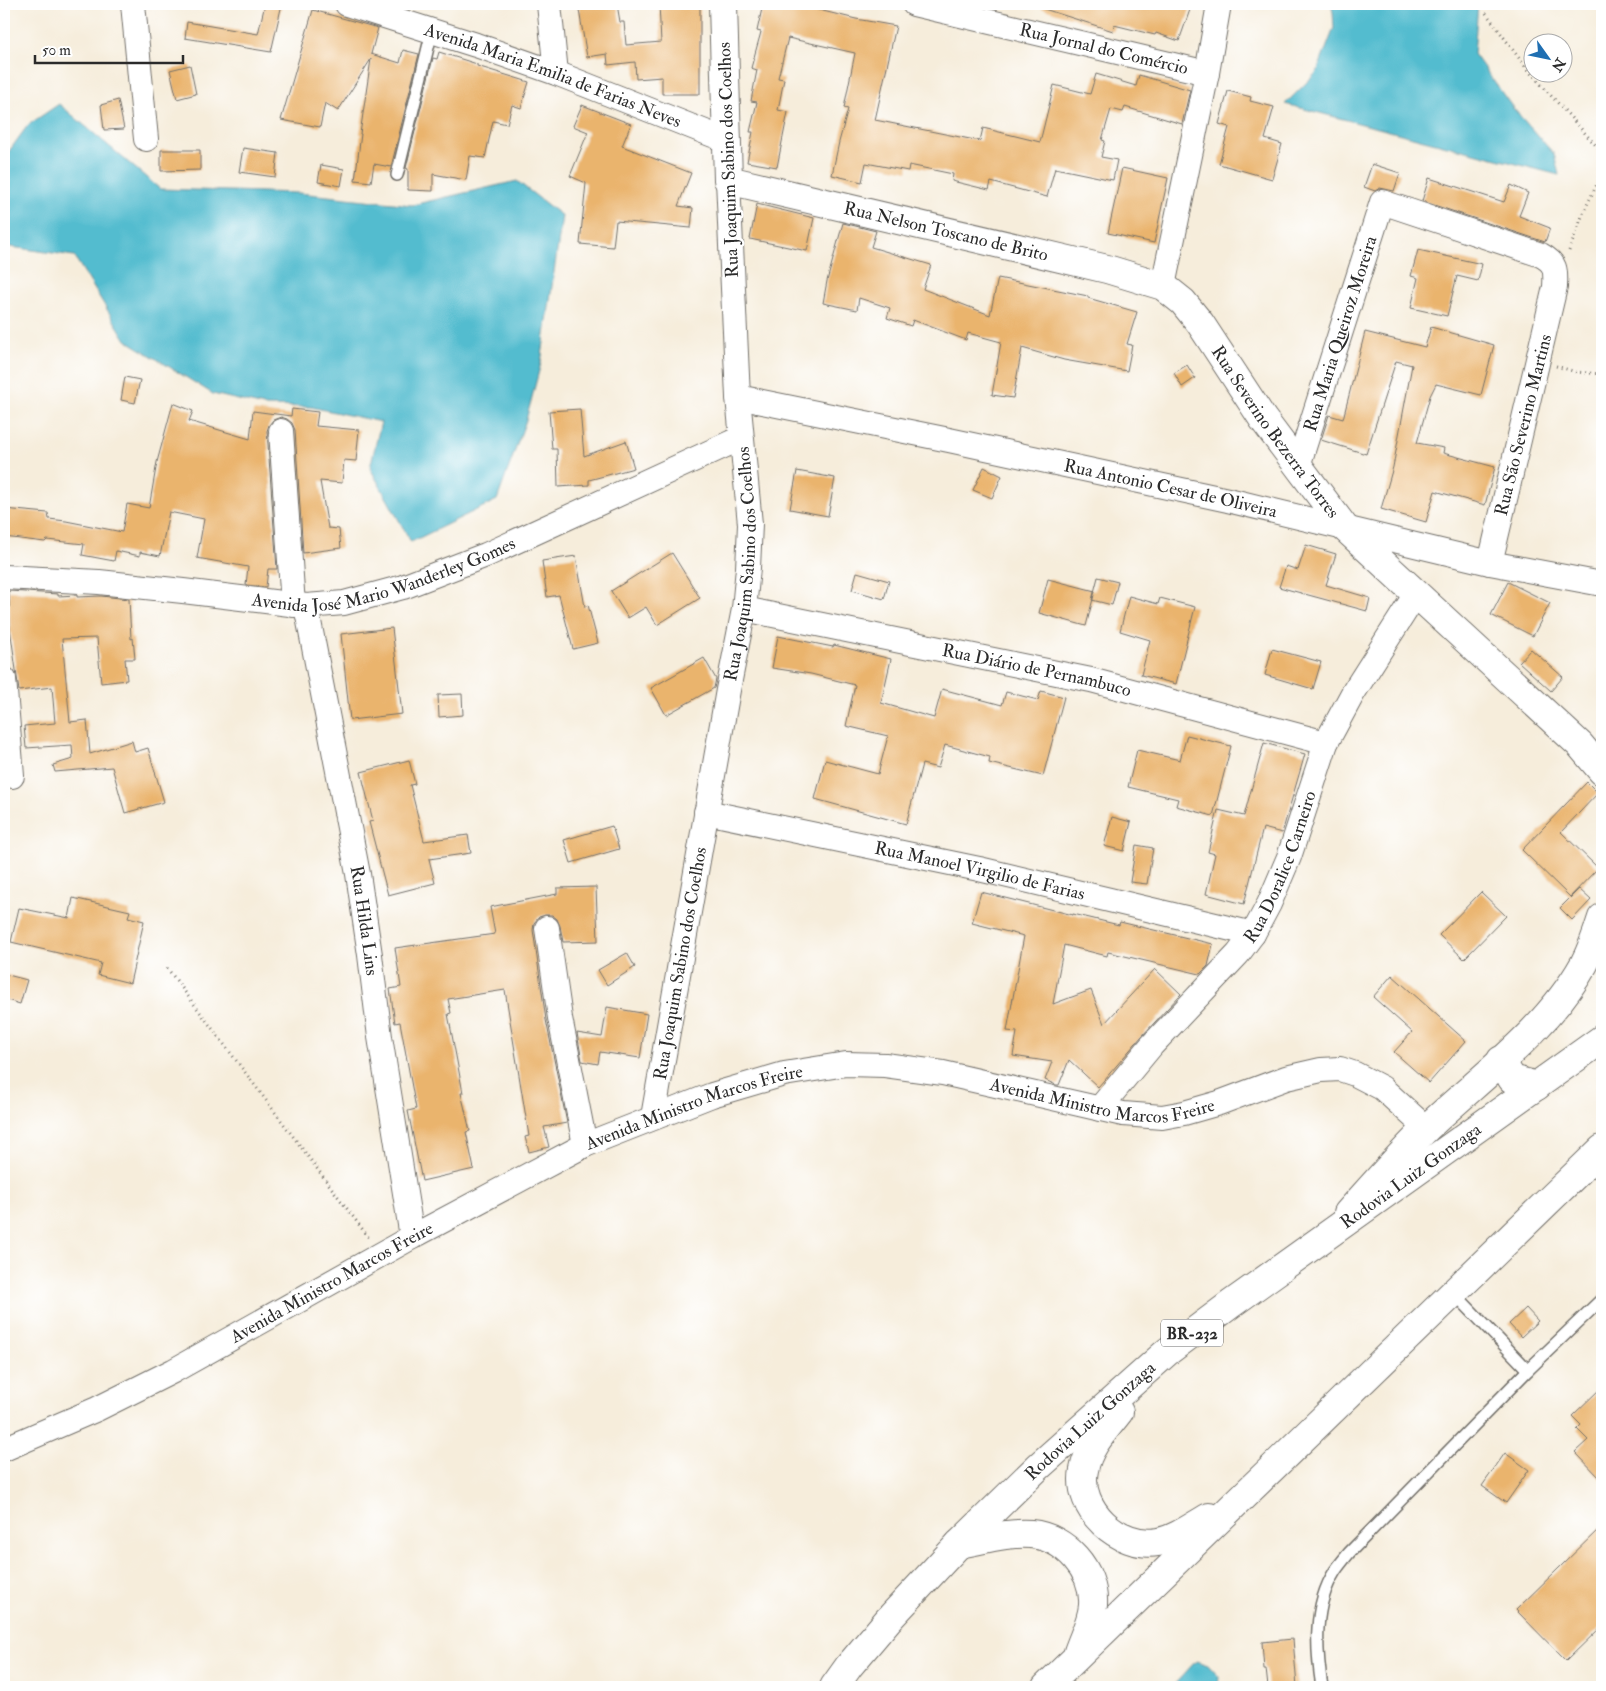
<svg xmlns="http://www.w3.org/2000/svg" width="1606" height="1691" viewBox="0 0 1606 1691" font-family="'IM FELL Double Pica',serif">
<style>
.water{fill:#53bccf;stroke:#3f747d}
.building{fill:#eab46d}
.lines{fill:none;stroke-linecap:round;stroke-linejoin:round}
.lane-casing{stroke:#726f69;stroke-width:14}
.street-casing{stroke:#726f69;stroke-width:26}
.secondary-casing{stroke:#726f69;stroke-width:30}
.highway-casing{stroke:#726f69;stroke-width:30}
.path{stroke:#726f69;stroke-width:3;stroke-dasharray:1 4;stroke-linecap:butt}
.lane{stroke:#fff;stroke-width:11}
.street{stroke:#fff;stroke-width:24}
.secondary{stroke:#fff;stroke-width:28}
.highway{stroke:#fff;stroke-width:28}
.labels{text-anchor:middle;stroke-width:4.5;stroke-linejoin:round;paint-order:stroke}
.shield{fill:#fff;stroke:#6b6b6b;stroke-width:1}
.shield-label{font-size:16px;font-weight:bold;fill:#2b2b2b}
.street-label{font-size:18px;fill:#2b2b2b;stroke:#fff}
</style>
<rect width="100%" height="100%" fill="#fff"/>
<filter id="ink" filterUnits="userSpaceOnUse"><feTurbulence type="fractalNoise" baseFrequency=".02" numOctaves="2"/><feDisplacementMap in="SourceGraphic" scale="10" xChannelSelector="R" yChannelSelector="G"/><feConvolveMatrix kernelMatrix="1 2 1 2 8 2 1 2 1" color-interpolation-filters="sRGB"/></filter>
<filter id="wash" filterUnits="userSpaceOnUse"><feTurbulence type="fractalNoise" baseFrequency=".0096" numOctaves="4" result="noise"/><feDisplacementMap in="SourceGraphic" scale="20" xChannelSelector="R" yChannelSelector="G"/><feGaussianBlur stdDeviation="1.12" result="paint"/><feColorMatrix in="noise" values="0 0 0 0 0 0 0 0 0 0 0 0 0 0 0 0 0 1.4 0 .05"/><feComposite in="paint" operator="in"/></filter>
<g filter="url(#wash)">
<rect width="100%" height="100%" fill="#f6eddb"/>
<!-- water -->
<g class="water">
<path d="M 1331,4 L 1478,4 L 1474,54 L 1513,108 L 1554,154 L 1559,175 L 1285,104 L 1317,72 L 1334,28 L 1333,12 Z"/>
<path d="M 59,104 L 160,189 L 299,193 L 412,205 L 517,181 L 562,216 L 541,363 L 526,420 L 497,500 L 411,542 L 370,468 L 381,422 L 311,407 L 264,406 L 213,394 L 126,340 L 74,256 L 4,246 L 4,158 L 28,125 Z"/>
<path d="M 1196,1661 L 1208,1665 L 1219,1677 L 1218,1687 L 1172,1687 Z"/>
</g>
<g id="blocks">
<!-- building -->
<g class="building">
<path d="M 265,4 L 282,4 L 271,52 L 185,38 L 187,22 L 258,34 Z"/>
<path d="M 578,4 L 617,4 L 620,22 L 624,22 L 626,45 L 661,42 L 659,4 L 700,4 L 700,94 L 662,94 L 662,77 L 636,79 L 635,62 L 608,65 L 607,54 L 587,57 Z"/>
<path d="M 763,4 L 794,4 L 856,19 L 896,26 L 875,120 L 980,141 L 983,128 L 1040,142 L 1054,85 L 1090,94 L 1096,74 L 1136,86 L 1139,75 L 1190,90 L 1182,124 L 1125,107 L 1123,112 L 1111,109 L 1102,140 L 1105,141 L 1101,157 L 1117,160 L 1113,180 L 1055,168 L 1047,197 L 991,182 L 989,190 L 952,181 L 953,174 L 909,165 L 908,171 L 866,163 L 862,182 L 832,175 L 839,142 L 848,109 L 844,108 L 855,53 L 788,38 L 778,78 L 784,79 L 778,110 L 788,112 L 777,167 L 747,162 L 753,132 L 750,132 L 757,102 L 751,101 L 757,70 L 751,68 L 761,32 L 757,31 Z"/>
<path d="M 1041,4 L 1192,4 L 1179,41 L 1156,33 L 1155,35 L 1114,25 L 1113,31 L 1041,8 Z"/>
<path d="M 313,10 L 378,28 L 371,54 L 400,63 L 403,50 L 419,54 L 391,167 L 374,164 L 371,182 L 355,180 L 361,134 L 360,134 L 371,59 L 338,111 L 325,103 L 320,127 L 281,120 Z"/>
<path d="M 439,52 L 477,64 L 477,66 L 529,82 L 521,108 L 512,105 L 507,124 L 493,121 L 485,158 L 470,156 L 466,180 L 433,174 L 433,191 L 408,190 L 408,169 L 406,168 L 433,58 L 437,59 Z"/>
<path d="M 190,65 L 196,94 L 177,99 L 170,70 Z"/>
<path d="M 1228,91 L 1251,97 L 1250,101 L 1274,107 L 1265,139 L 1282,144 L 1272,179 L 1219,164 L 1229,127 L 1219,124 Z"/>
<path d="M 118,100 L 124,129 L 104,130 L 101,105 Z"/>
<path d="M 582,105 L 631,124 L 622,146 L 691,173 L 678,206 L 693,208 L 691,228 L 616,221 L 613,247 L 580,244 L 586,183 L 570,176 L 588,132 L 573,126 Z"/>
<path d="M 243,148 L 278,153 L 275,177 L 239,172 Z"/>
<path d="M 161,150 L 200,150 L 200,170 L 161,171 Z"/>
<path d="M 1372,164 L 1400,173 L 1394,191 L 1380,188 L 1375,191 L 1364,187 Z"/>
<path d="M 321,165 L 344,169 L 341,186 L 318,182 Z"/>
<path d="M 1122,168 L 1168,178 L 1154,243 L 1108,233 Z"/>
<path d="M 1429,178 L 1504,202 L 1511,185 L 1528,193 L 1519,216 L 1550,228 L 1545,242 L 1422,201 Z"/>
<path d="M 757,204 L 814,218 L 807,251 L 750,239 Z"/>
<path d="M 843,223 L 876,231 L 871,247 L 931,265 L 923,289 L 990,315 L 998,278 L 1088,296 L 1088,298 L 1137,312 L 1127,344 L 1132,345 L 1127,371 L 1064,360 L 1022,348 L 1013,398 L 992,395 L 1001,342 L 968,333 L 966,340 L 913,320 L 911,326 L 887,318 L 890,308 L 859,298 L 857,310 L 823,303 L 827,281 Z"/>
<path d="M 1418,250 L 1482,264 L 1478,281 L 1457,276 L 1447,316 L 1411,308 L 1418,278 L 1411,276 Z"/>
<path d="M 1431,327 L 1494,345 L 1481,395 L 1436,384 L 1430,396 L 1417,443 L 1444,448 L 1443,453 L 1495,467 L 1485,505 L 1435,491 L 1426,522 L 1381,509 L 1393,467 L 1412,365 L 1396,361 L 1366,454 L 1321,440 L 1329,415 L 1343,419 L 1365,332 L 1425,347 Z"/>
<path d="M 1187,365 L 1195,378 L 1182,387 L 1174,373 Z"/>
<path d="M 125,377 L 140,380 L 135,403 L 121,400 Z"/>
<path d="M 173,403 L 193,411 L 189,421 L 250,439 L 253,411 L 291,416 L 292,409 L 318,412 L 316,426 L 359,430 L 356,461 L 344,460 L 342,483 L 320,481 L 328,528 L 339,529 L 341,548 L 303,553 L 295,430 L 292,423 L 287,419 L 281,417 L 273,420 L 269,425 L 267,431 L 277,569 L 268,569 L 266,587 L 246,585 L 248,567 L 197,558 L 204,519 L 169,512 L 160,556 L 140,552 L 140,556 L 116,551 L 114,561 L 82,555 L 84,544 L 47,540 L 45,542 L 4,537 L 4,509 L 48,513 L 49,519 L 66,521 L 122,532 L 127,504 L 149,508 L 157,462 Z"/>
<path d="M 580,409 L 584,456 L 626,441 L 634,468 L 589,480 L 589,485 L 558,487 L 557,449 L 552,449 L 549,411 Z"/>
<path d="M 984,467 L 1002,476 L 992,498 L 973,490 Z"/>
<path d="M 797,471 L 835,478 L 828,516 L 790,509 Z"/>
<path d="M 1306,545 L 1336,554 L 1326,585 L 1370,598 L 1367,611 L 1279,587 L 1286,566 L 1298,570 Z"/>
<path d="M 672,553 L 700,598 L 657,625 L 646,607 L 628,618 L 611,591 Z"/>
<path d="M 576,556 L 585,607 L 588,605 L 598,643 L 573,649 L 559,595 L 547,597 L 542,561 Z"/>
<path d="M 857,572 L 889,581 L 884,599 L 852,590 Z"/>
<path d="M 1098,577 L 1118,582 L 1112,605 L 1092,600 Z"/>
<path d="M 1048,579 L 1095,591 L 1086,626 L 1039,613 Z"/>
<path d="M 1508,582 L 1550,603 L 1533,636 L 1491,615 Z"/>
<path d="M 9,591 L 58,594 L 58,596 L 77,595 L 77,597 L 101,596 L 129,599 L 131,639 L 133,638 L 135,659 L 125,659 L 127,680 L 101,683 L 97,638 L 62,639 L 70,722 L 87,720 L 90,754 L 132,741 L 135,752 L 148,748 L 164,802 L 125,813 L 112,767 L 55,772 L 53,765 L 73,759 L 72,745 L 26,748 L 24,726 L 55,723 L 52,687 L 19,691 L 10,628 Z"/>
<path d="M 1129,596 L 1158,604 L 1160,598 L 1195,607 L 1176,684 L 1141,675 L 1150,640 L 1120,631 Z"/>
<path d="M 392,628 L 402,714 L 350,720 L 341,634 Z"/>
<path d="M 778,636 L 833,647 L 834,645 L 891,659 L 881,703 L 934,718 L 942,689 L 1002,705 L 1006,692 L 1038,700 L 1041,691 L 1064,697 L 1043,776 L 989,763 L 990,757 L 945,745 L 938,768 L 922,764 L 906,824 L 815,799 L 825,760 L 878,774 L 888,736 L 846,726 L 855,685 L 811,674 L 772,668 Z"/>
<path d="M 1272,649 L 1321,662 L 1313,689 L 1265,675 Z"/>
<path d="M 1531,649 L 1563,677 L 1551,691 L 1519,662 Z"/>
<path d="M 704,658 L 716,679 L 714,688 L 666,715 L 651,688 Z"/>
<path d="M 462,694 L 463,715 L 439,717 L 438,695 Z"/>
<path d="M 1187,735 L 1231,746 L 1213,816 L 1176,806 L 1178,799 L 1128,787 L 1137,750 L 1180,760 Z"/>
<path d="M 1264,743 L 1305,754 L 1282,833 L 1263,828 L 1244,904 L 1206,894 L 1215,854 L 1208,852 L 1218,810 L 1244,816 Z"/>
<path d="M 409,760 L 415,784 L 410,785 L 424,841 L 468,835 L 471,853 L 429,859 L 435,883 L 388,895 L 369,822 L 373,821 L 361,772 Z"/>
<path d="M 1587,782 L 1598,793 L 1561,832 L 1598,868 L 1570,897 L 1522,850 Z"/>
<path d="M 1112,817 L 1131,822 L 1124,851 L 1104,846 Z"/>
<path d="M 612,826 L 619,849 L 571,863 L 564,840 Z"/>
<path d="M 1136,845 L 1153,848 L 1147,884 L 1130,882 Z"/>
<path d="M 596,887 L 598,941 L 563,942 L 560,926 L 557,919 L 552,915 L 545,915 L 539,917 L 534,923 L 533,930 L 546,1020 L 567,1123 L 544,1127 L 549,1147 L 529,1152 L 525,1137 L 529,1136 L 505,990 L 448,999 L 451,1013 L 448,1014 L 463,1093 L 461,1093 L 470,1131 L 466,1132 L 474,1169 L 422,1181 L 408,1111 L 416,1109 L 400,1022 L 395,1023 L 390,989 L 401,987 L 395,948 L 495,934 L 490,907 L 557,894 L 557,888 Z"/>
<path d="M 1579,889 L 1591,900 L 1572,920 L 1560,908 Z"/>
<path d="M 981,892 L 1073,915 L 1073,914 L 1119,925 L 1120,922 L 1213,944 L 1208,966 L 1200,974 L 1108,952 L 1107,956 L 1064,945 L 1053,1004 L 1091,990 L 1104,1024 L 1155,969 L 1181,994 L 1142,1036 L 1098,1087 L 1069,1060 L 1059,1085 L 1056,1085 L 1045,1080 L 1052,1062 L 1013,1056 L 1017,1032 L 1007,1031 L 1024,936 L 972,923 Z"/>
<path d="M 1481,892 L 1506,916 L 1464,959 L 1439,935 Z"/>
<path d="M 73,898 L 130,911 L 128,917 L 144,921 L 130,983 L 98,975 L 101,963 L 11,942 L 19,908 L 69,918 Z"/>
<path d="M 627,953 L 635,967 L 607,985 L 598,970 Z"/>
<path d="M 4,974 L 27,980 L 20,1004 L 4,999 Z"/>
<path d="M 1392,975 L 1466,1041 L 1429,1083 L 1394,1052 L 1412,1032 L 1373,997 Z"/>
<path d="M 607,1007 L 647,1014 L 640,1058 L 600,1052 L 598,1064 L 582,1061 L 577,1033 L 602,1037 Z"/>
<path d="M 1526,1308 L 1538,1321 L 1521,1337 L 1509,1324 Z"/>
<path d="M 1602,1387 L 1602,1480 L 1575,1452 L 1588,1440 L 1577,1429 L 1581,1425 L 1572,1416 Z"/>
<path d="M 1505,1453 L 1529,1470 L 1506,1503 L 1482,1486 Z"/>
<path d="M 1602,1526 L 1602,1626 L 1566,1661 L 1516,1610 Z"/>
<path d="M 1293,1639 L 1297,1687 L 1268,1687 L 1266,1669 L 1264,1669 L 1262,1642 Z"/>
</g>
</g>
</g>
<g filter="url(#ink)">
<use href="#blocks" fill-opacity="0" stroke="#726f69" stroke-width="1"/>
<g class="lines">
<!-- lane casing -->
<g class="lane-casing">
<g id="lane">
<path d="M 397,175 L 432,31"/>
<path d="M 1454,1293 L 1528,1370"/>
<path d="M 1322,1687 C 1316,1649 1313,1606 1335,1571 C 1339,1565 1344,1559 1349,1553 L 1528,1370 L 1602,1299"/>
<path d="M 1601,1687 L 1602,1686"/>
</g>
</g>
<!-- street casing -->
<g class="street-casing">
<g id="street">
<path d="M 133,4 L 146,139"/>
<path id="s1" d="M 347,4 L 476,45 L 556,73 L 728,141"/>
<path d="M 549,4 L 556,73"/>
<path id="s2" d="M 914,4 L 1207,73"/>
<path d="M 1163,286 L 1207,73 L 1219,4"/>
<path id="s3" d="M 738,397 L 949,440 L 1228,500 L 1490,563 L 1602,584"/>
<path d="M 281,431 L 293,605"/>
<path id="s4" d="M 1298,466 L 1382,202 L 1541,255 C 1556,263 1556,270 1555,287 L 1490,563"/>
<path id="s5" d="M 4,577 L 99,582 L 183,591 L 306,606 L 344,603 L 403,587 L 486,555 L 741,438"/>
<path id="s6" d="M 306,606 L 358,874 L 370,955 L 380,1037 L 412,1237"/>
<path id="s7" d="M 744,609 L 1091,680 L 1326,743"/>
<path d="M 4,679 L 12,776"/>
<path id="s8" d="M 706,812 L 979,869 L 1253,934"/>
<path d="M 547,928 L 560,1018 L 585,1145"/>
<path id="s9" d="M 1099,1109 L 1152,1045 L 1238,954 L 1253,934 L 1269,904 L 1289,857 L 1326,743 L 1353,693 L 1416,594"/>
<path id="s10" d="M 653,1117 L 728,690 L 744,609 L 748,568 L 750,524 L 738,397 L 728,180"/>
<path id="s11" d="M 4,1449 L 97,1409 L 173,1371 L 412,1237 L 585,1145 L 712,1095 L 784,1074 L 846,1064 L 885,1065 L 943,1073 L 1123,1114 L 1162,1117 L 1184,1113 L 1219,1103 L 1286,1078 L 1321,1070 L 1340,1069 L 1355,1074 L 1382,1088 L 1427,1129"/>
</g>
</g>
<!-- secondary casing -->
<g class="secondary-casing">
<g id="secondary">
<path id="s12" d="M 723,4 L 728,180 L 1107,269 L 1163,286 L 1183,302 L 1200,323 L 1263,419 L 1344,527 L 1580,745 L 1602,771"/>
<path d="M 1501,1060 L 1512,1079 L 1537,1086"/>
<path d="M 1348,1213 C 1374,1184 1400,1154 1428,1127 C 1481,1077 1548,1029 1584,964 C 1592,949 1597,934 1602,918"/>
</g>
</g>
<!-- highway casing -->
<g class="highway-casing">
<g id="highway">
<path d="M 1119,1412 C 1105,1430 1088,1447 1084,1470 C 1076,1509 1119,1549 1158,1542 C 1176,1539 1193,1526 1209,1517"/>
<path d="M 959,1544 C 982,1540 1008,1532 1031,1534 C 1065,1537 1095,1570 1093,1605 C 1092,1621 1083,1637 1078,1652"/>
<path id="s13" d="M 834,1687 L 849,1666 L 888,1620 L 959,1544 L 1038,1467 L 1167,1352 L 1231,1304 L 1602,1039"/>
<path d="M 1046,1687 L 1602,1149"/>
</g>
</g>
<!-- path -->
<g class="path">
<path d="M 1486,13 L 1527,69 L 1602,152"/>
<path d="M 1569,251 L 1584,211 L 1602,174"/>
<path d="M 1556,366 L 1576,372 L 1602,374"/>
<path d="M 167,968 L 369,1238"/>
</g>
<!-- lane -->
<use href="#lane" class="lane"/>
<!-- street -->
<use href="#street" class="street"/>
<!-- secondary -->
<use href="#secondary" class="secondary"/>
<!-- highway -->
<use href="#highway" class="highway"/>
</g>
</g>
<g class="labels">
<!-- shield labels -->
<rect class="shield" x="1161" y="1319.5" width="62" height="27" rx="4"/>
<g class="shield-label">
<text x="1192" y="1339">BR-232</text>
</g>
<!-- street labels -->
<g class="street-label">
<text dy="6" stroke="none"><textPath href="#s2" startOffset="195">Rua Jornal do Comércio</textPath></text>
<text dy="6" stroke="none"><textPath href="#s1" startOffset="218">Avenida Maria Emilia de Farias Neves</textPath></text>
<text transform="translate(728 160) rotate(-92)" y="6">Rua Joaquim Sabino dos Coelhos</text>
<text dy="6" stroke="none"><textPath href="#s12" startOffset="400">Rua Nelson Toscano de Brito</textPath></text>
<text dy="6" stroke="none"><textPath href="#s4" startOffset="139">Rua Maria Queiroz Moreira</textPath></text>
<text transform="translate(1523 425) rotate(-76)" y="6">Rua São Severino Martins</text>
<text dy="6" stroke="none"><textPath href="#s12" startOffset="809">Rua Severino Bezerra Torres</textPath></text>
<text dy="6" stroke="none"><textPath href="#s3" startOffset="442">Rua Antonio Cesar de Oliveira</textPath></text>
<text dy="6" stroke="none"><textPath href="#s10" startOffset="561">Rua Joaquim Sabino dos Coelhos</textPath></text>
<text dy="6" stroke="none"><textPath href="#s5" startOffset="386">Avenida José Mario Wanderley Gomes</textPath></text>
<text dy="6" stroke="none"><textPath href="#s7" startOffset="299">Rua Diário de Pernambuco</textPath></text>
<text dy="6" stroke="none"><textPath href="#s9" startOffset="306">Rua Doralice Carneiro</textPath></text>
<text dy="6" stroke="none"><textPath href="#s8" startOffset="280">Rua Manoel Virgilio de Farias</textPath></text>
<text dy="6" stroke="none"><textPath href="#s6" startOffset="320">Rua Hilda Lins</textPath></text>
<text dy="6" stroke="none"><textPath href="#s10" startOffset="156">Rua Joaquim Sabino dos Coelhos</textPath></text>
<text dy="6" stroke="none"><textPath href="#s11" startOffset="1191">Avenida Ministro Marcos Freire</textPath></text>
<text dy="6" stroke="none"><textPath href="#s11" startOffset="772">Avenida Ministro Marcos Freire</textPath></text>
<text dy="6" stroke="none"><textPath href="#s13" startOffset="774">Rodovia Luiz Gonzaga</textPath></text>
<text dy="6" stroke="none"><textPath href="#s11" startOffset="368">Avenida Ministro Marcos Freire</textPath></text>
<text dy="6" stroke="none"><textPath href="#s13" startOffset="370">Rodovia Luiz Gonzaga</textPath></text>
</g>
</g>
<!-- margin -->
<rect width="1606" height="1691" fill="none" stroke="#fff" stroke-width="20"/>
<!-- north arrow -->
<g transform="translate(1548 58) rotate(123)"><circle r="24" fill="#ffffff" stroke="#aaaaaa"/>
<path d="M0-4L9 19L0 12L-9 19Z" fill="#1f6fb2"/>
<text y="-8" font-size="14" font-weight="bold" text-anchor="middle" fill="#2b2b2b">N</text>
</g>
<!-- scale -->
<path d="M35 55v8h148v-8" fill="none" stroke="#2b2b2b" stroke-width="2.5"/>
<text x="42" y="55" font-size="15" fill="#2b2b2b" stroke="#ffffff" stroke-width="4" paint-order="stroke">50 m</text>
</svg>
